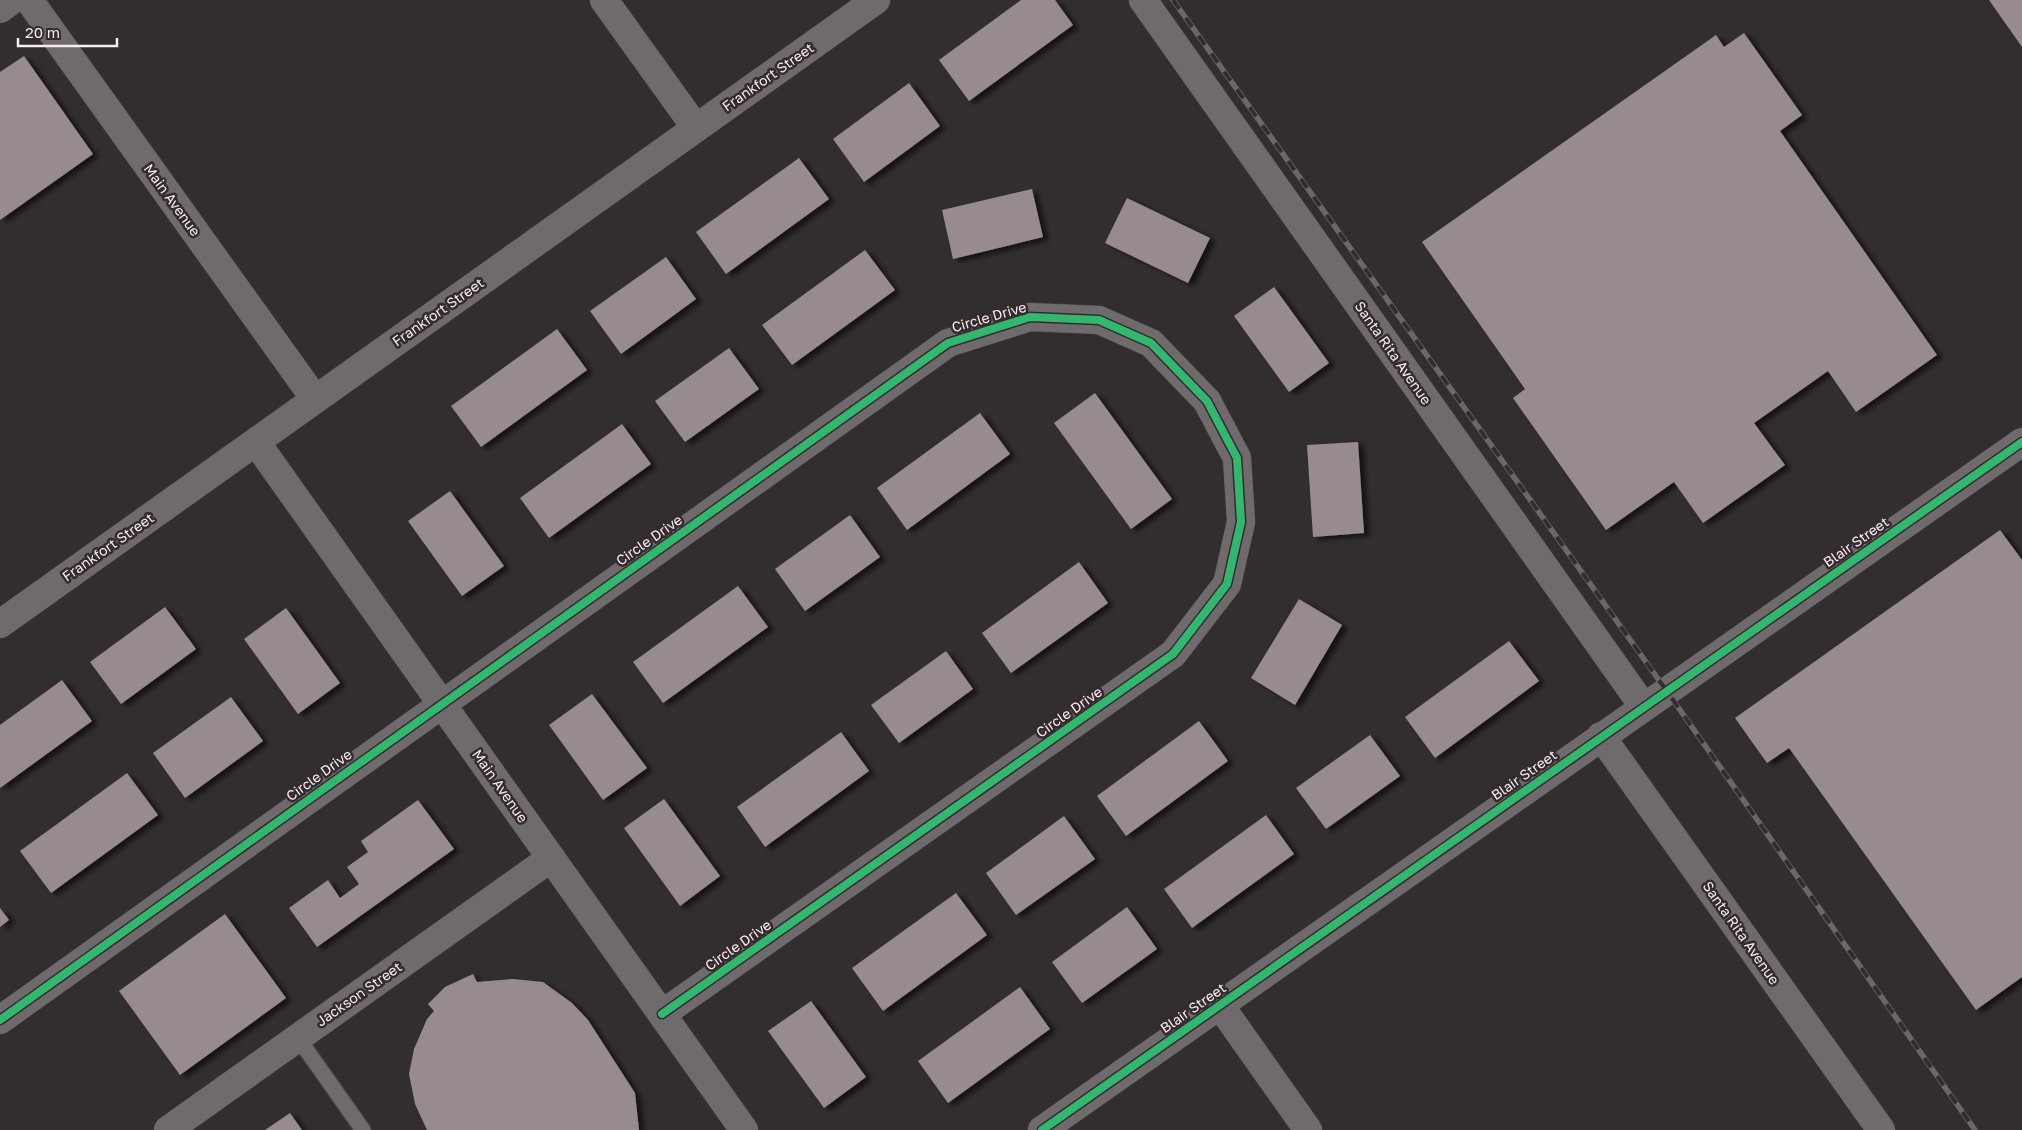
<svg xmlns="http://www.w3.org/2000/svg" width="2022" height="1130" viewBox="0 0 2022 1130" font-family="'Golos Text',sans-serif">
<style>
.building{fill:#988b90;filter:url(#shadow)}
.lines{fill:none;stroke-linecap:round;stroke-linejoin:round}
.service-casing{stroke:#4e494b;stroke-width:17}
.minor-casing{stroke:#4e494b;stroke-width:29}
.service{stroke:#6f6b6d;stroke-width:15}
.minor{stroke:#6f6b6d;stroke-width:28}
.rail-casing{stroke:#6b6769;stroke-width:5.5}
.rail{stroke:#352a2e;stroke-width:4;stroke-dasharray:11;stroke-linecap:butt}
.cycleway-casing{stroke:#352a2e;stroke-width:11}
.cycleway{stroke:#33b770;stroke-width:8}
.labels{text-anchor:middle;stroke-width:5;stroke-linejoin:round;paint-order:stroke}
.street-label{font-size:14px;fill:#f6eef1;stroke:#352a2e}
</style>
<defs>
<filter id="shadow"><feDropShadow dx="5.5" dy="3" stdDeviation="2.5" flood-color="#0009"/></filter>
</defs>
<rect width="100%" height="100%" fill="#322d2f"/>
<!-- building -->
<g class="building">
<path d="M 1021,0 L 1055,0 L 1073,25 L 969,101 L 939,60 Z"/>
<path d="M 1989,0 L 2022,0 L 2022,47 Z"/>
<path d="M 1744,33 L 1802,115 L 1780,131 L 1937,355 L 1856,412 L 1828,371 L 1754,423 L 1785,465 L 1703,523 L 1674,482 L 1606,530 L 1513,398 L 1525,389 L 1422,242 L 1716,35 L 1724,47 Z"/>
<path d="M 24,56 L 93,154 L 0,220 L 0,72 Z"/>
<path d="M 909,83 L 940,126 L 864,182 L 833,139 Z"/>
<path d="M 799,158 L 829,199 L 726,274 L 696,232 Z"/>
<path d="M 1032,189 L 1043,237 L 953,259 L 942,210 Z"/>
<path d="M 1127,198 L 1210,238 L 1188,283 L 1105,243 Z"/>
<path d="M 865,250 L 895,290 L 792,365 L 762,325 Z"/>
<path d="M 666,257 L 696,299 L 621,354 L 590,311 Z"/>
<path d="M 1274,287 L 1329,363 L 1289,392 L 1234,316 Z"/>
<path d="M 557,329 L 587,370 L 481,447 L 451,406 Z"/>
<path d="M 729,348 L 759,389 L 685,442 L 655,401 Z"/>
<path d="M 1095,393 L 1172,499 L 1131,529 L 1054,423 Z"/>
<path d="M 980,413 L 1010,454 L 907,530 L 877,488 Z"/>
<path d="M 622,424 L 651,464 L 549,538 L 520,498 Z"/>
<path d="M 1358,442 L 1364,533 L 1313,537 L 1307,445 Z"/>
<path d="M 450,491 L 504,566 L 462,596 L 408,521 Z"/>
<path d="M 850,515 L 880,557 L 805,611 L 775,569 Z"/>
<path d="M 2000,530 L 2022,560 L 2022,977 L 1976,1010 L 1789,748 L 1767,763 L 1735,718 Z"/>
<path d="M 1079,562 L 1108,603 L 1011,673 L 982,633 Z"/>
<path d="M 738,586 L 768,627 L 663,703 L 633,662 Z"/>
<path d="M 1299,599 L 1342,625 L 1295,705 L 1251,678 Z"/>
<path d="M 165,607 L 196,649 L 121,704 L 90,662 Z"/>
<path d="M 286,608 L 340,683 L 298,714 L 244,639 Z"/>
<path d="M 1509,641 L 1539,681 L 1435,758 L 1405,717 Z"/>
<path d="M 946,651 L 973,689 L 899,743 L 871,705 Z"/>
<path d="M 62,680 L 92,721 L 0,788 L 0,725 Z"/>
<path d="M 592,694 L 647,768 L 603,800 L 549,725 Z"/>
<path d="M 231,697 L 263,741 L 185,798 L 153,753 Z"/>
<path d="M 1199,721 L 1228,761 L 1126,836 L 1097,796 Z"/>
<path d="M 841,732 L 869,771 L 765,847 L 737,807 Z"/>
<path d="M 1370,735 L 1400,776 L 1326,829 L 1296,788 Z"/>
<path d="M 127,773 L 158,815 L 51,893 L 20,851 Z"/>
<path d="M 664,799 L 720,876 L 680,906 L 624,828 Z"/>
<path d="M 418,800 L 454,849 L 317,947 L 289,908 L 328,880 L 340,898 L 359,884 L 347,867 L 368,852 L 361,841 Z"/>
<path d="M 1266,815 L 1294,854 L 1192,928 L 1164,889 Z"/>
<path d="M 1064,816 L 1095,859 L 1016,915 L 986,873 Z"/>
<path d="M 956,893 L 987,935 L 883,1011 L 852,968 Z"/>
<path d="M 1127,907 L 1157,949 L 1082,1003 L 1052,962 Z"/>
<path d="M 0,908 L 9,920 L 0,927 Z"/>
<path d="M 225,914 L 286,998 L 180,1075 L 119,991 Z"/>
<path d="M 473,974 L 477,982 L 513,979 L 543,982 L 572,1003 L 588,1020 L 635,1093 L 639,1130 L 427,1130 L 415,1104 L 409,1074 L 414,1049 L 427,1019 L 434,1011 L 428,1004 L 445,987 Z"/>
<path d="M 1020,987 L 1050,1029 L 948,1103 L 918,1061 Z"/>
<path d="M 811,1001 L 866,1077 L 824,1108 L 768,1031 Z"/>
<path d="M 290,1113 L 302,1130 L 265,1130 Z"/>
</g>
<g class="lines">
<!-- service casing -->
<g class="service-casing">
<path id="service" d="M 298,1038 L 363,1130"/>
</g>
<!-- minor casing -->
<g class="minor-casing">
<g id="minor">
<path d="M 29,0 L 315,399"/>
<path d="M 604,0 L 696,128"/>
<path d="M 1143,0 L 1643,706"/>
<path d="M 0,9 L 12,0"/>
<path d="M 256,442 L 744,1130"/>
<path d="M 0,624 L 876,0"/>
<path d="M 1601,736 L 1881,1130"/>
<path d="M 1219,1004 L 1308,1130"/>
<path d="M 0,1020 L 948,343 L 1030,317 L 1099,320 L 1151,343 L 1207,401 L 1237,458 L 1241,522 L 1227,584 L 1173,654 L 662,1014"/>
<path d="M 168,1130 L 551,858"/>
<path d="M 1042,1130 L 2022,442"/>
</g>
</g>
<!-- service -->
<use href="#service" class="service"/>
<!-- minor -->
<use href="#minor" class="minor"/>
<!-- rail casing -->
<g class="rail-casing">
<path id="rail" d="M 1173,0 L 1666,690 L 1975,1130"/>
</g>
<!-- rail -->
<use href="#rail" class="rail"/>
<!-- cycleway casing -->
<g class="cycleway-casing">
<g id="cycleway">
<path d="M 0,1020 L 948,343 L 1030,317 L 1099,320 L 1151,343 L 1207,401 L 1237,458 L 1241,522 L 1227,584 L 1173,654 L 662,1014"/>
<path d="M 1042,1130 L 2022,442"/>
</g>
</g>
<!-- cycleway -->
<use href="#cycleway" class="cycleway"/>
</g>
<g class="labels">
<!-- street labels -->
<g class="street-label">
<text transform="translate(768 77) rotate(-35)" y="5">Frankfort Street</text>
<text transform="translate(172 200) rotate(54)" y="5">Main Avenue</text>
<text transform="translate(438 312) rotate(-35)" y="5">Frankfort Street</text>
<text transform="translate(989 317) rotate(-16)" y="5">Circle Drive</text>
<text transform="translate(1393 353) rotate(55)" y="5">Santa Rita Avenue</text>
<text transform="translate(649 540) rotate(-35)" y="5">Circle Drive</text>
<text transform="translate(1856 542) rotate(-35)" y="5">Blair Street</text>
<text transform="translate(108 547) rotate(-35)" y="5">Frankfort Street</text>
<text transform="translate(1069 712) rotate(-35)" y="5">Circle Drive</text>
<text transform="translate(319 775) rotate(-36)" y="5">Circle Drive</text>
<text transform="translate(1524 775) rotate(-35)" y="5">Blair Street</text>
<text transform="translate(500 786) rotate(55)" y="5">Main Avenue</text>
<text transform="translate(1741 933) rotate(55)" y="5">Santa Rita Avenue</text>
<text transform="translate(738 945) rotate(-35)" y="5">Circle Drive</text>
<text transform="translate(359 994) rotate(-35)" y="5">Jackson Street</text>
<text transform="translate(1193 1008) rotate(-35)" y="5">Blair Street</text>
</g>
</g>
<!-- scale -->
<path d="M18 38v8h99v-8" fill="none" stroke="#f6eef1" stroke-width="2.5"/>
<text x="25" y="38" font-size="15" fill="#f6eef1" stroke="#352a2e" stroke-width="4" paint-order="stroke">20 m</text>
</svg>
